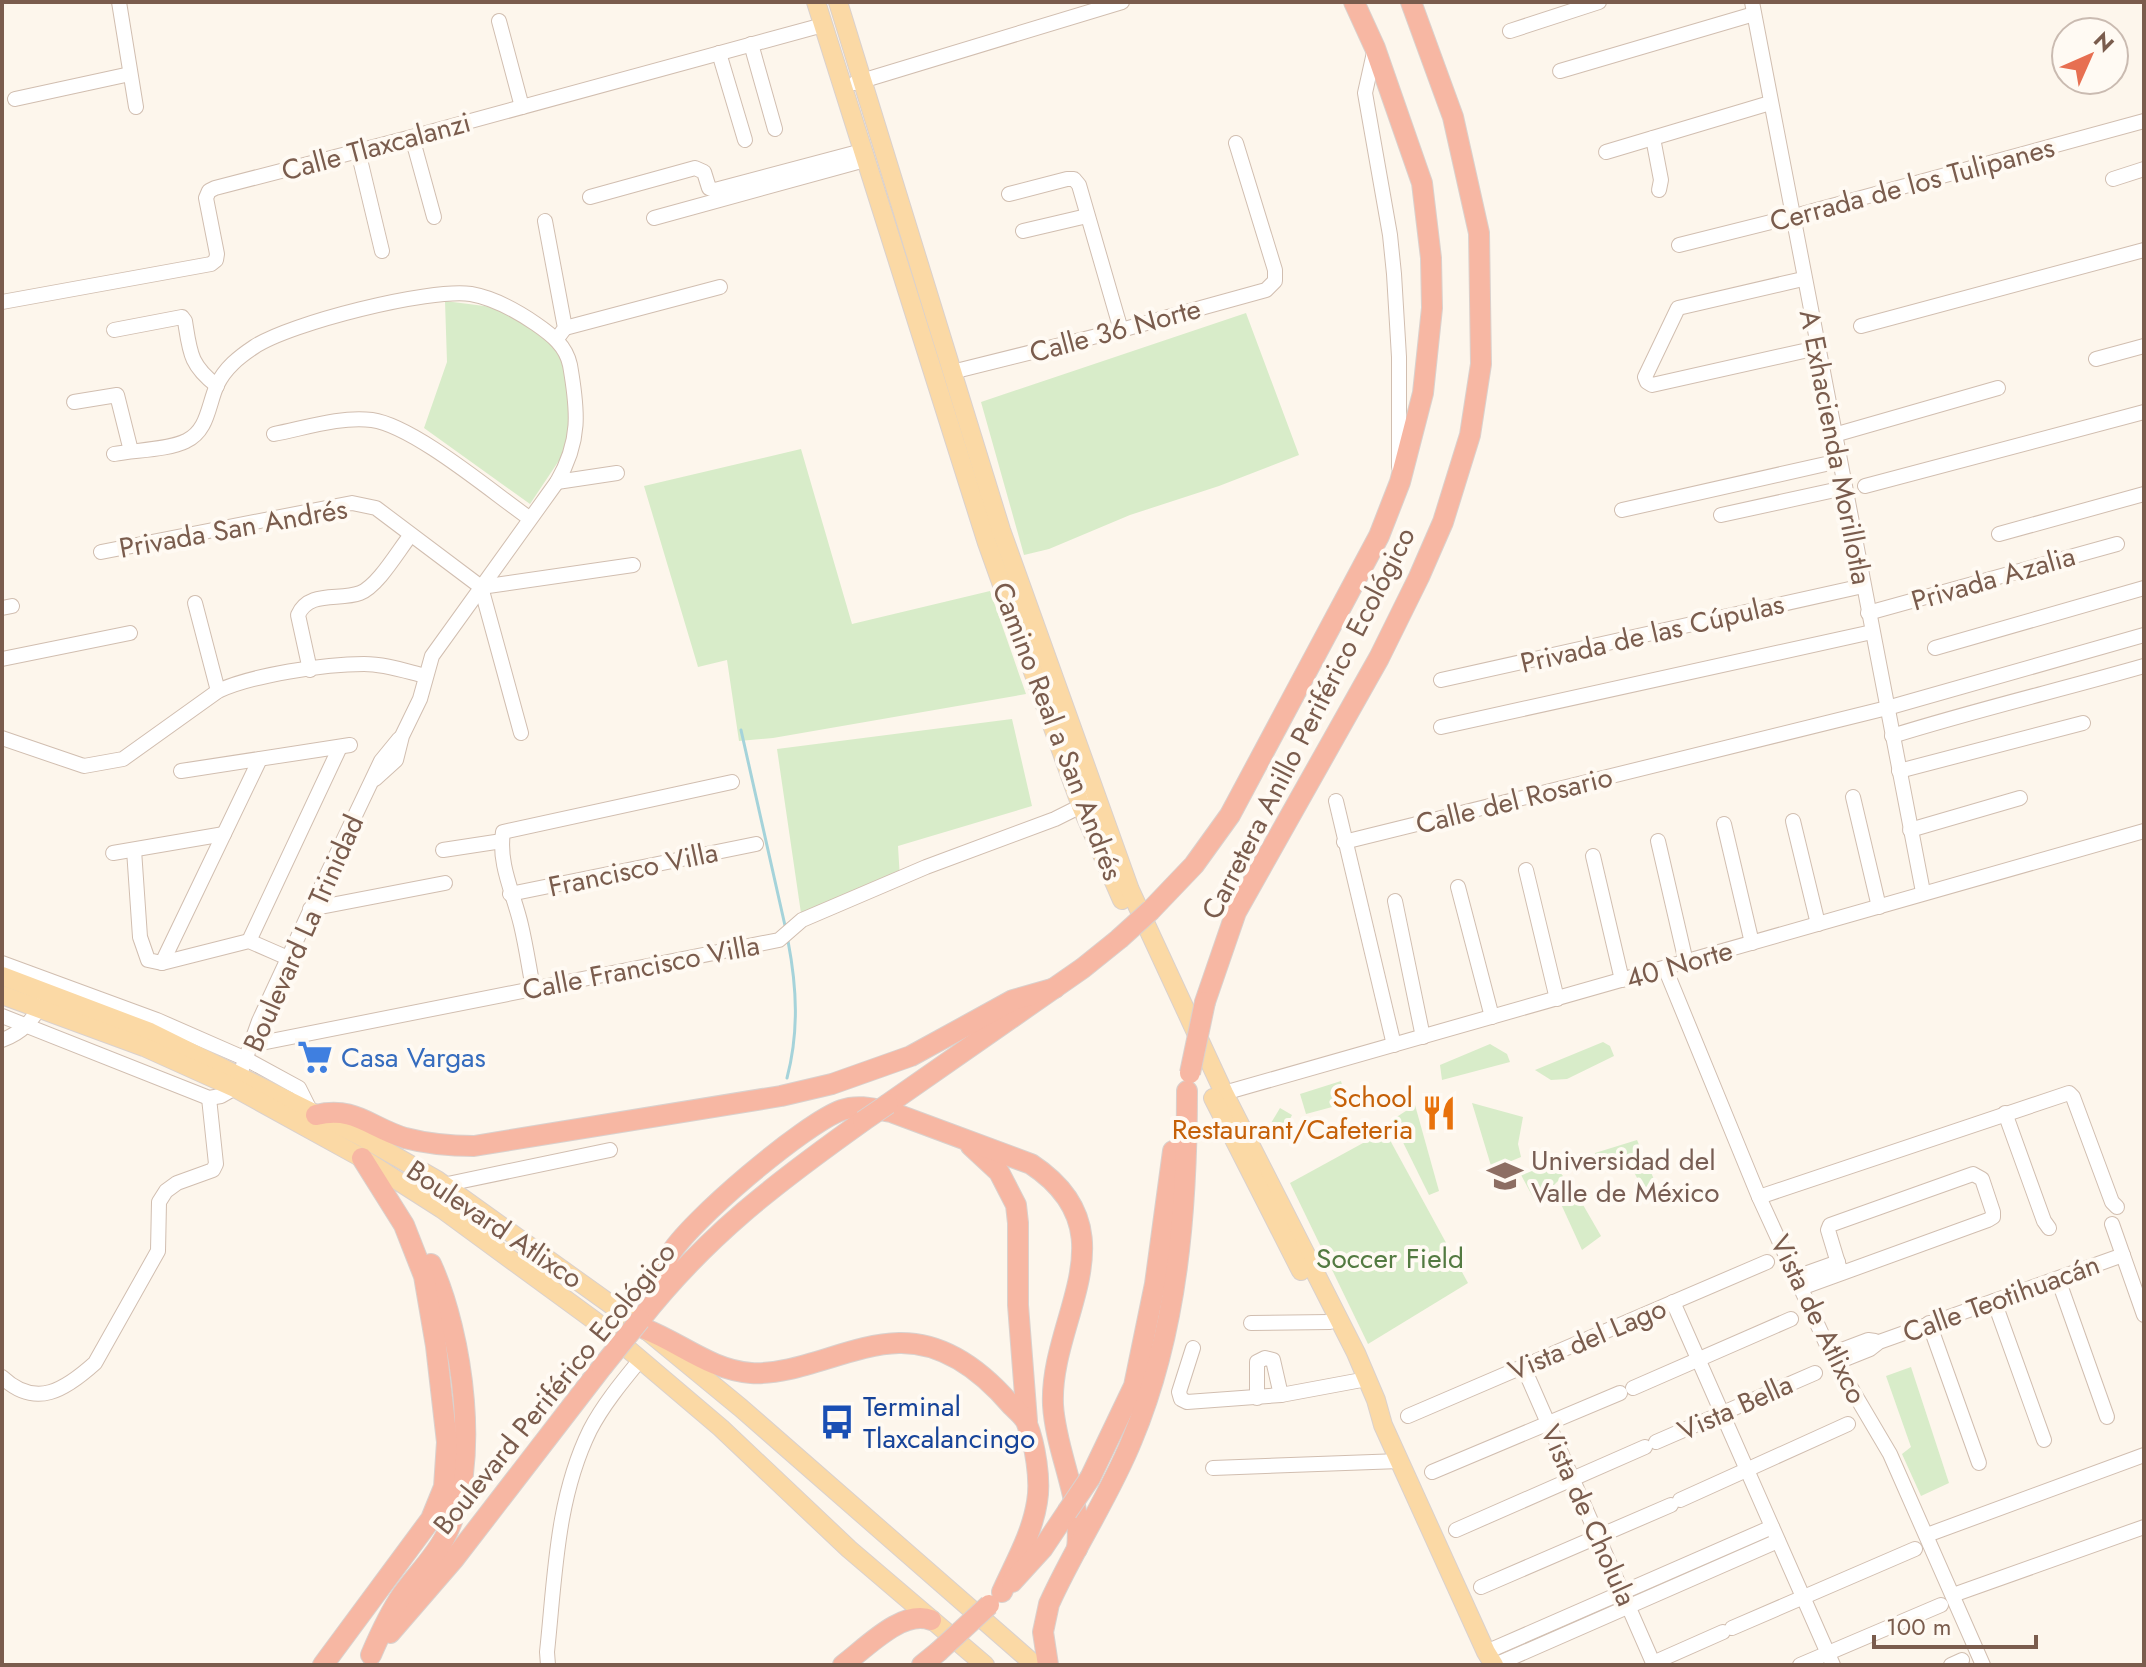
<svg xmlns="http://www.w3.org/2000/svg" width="2146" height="1667" viewBox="0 0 2146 1667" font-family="Jost,sans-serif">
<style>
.green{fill:#d8ecc9}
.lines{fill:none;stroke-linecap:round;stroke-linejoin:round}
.stream{stroke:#a5d3da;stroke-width:3}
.minor-casing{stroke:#d1beb0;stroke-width:16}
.major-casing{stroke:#dad1cd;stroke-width:20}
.highway-casing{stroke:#dad1cd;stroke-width:22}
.minor{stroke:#fff;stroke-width:14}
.major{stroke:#fbd9a5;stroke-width:18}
.highway{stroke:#f7b7a3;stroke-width:20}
.highway-bridge-casing{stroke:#dad1cd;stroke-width:22;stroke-linecap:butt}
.highway-bridge{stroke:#f7b7a3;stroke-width:20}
.labels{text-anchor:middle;stroke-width:8;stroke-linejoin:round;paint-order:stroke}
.street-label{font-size:28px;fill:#7a5c4d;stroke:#fffaf3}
.shop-label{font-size:28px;fill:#366cbe;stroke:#fffaf3;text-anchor:start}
.food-label{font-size:28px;fill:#c56008;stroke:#fffaf3;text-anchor:end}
.education-label{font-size:28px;fill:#785e54;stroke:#fffaf3;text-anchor:start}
.park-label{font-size:28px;fill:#537a41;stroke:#fffaf3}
.transit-label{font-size:28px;fill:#164399;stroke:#fffaf3;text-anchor:start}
</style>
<rect width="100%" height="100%" fill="#fdf6ec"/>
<!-- green -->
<g class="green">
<path d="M 445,301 L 492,307 L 526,324 L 557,346 L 564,358 L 573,422 L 568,447 L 530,504 L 424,428 L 447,362 Z"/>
<path d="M 1246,313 L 1299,455 L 1219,486 L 1130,515 L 1049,549 L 1024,555 L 981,402 Z"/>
<path d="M 801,449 L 852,624 L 990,591 L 1026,694 L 773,738 L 739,741 L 727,660 L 698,667 L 644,486 Z"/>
<path d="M 1012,719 L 1032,806 L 898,846 L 900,879 L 802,920 L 777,749 Z"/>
<path d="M 1603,1042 L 1610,1046 L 1614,1056 L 1567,1079 L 1551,1080 L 1535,1070 Z"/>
<path d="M 1490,1044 L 1507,1054 L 1510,1062 L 1442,1080 L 1440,1065 Z"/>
<path d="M 1341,1081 L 1347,1103 L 1306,1114 L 1300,1094 Z"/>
<path d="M 1472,1103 L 1523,1117 L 1518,1144 L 1521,1157 L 1492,1169 Z"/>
<path d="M 1415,1105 L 1439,1191 L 1429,1195 L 1392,1120 Z"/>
<path d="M 1280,1108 L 1292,1115 L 1279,1141 L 1265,1133 Z"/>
<path d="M 1385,1131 L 1468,1283 L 1368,1344 L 1290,1183 Z"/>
<path d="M 1637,1140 L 1656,1184 L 1644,1191 L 1627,1159 L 1599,1167 L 1595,1153 Z"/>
<path d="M 1551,1161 L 1563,1176 L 1536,1203 L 1520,1173 Z"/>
<path d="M 1571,1184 L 1601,1236 L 1582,1250 L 1556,1193 Z"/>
<path d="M 1911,1367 L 1949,1483 L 1921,1496 L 1902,1454 L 1911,1447 L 1886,1376 Z"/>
</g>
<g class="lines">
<!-- stream -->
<g class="stream">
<path d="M 741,730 L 786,930"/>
<path d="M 787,1078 C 799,1032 797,988 788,941"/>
</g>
<!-- minor casing -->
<g class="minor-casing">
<g id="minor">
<path d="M 119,2 L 136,107"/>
<path d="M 1752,2 L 1923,892"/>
<path d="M 499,21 L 522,107"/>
<path d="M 1510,31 L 1599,2"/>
<path d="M 751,44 L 775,129"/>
<path d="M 1375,48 L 1365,93 L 1390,235 L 1394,274 L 1399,357 L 1399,467"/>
<path d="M 719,53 L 745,140"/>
<path d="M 1560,71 L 1754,14"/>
<path d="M 855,83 L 1122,2"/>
<path d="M 15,99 L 130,74"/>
<path d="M 412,137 L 434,217"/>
<path d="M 1653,138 L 1661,180 L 1659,190"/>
<path d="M 358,151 L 382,251"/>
<path d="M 1606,152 L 1770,103"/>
<path d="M 2113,179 L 2144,169"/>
<path d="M 1009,194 L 1067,179 L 1074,179 L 1079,185 L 1121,330"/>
<path d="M 590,197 L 695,168 L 704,172 L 709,188 L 715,190 L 862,151"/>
<path d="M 654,218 L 865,160"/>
<path d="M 545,221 L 565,328 L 559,336"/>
<path d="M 1023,231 L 1087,216"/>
<path d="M 1679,245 L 1791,217 L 2144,121"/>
<path d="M 1803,279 L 1678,308 L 1645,377 L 1647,382 L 1652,385 L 1817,348"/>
<path d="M 2,302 L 211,264 L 216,260 L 217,254 L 206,198 L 209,191 L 215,188 L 412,137 L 823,25"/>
<path d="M 1861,326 L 2144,250"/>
<path d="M 565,328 L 720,287"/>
<path d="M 114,330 L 182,317 L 185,321 C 190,353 190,365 217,386"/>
<path d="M 2096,359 L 2144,346"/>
<path d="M 952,372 L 1121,330 L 1266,290 L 1275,281 L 1275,270 L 1236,143"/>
<path d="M 74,402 L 117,395 L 131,451"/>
<path d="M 274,434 C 305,428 341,416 372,420 C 414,426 492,492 529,518"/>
<path d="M 1834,435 L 1998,388"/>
<path d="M 114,454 C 135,450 168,450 186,441 C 208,431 208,405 217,385 C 225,368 239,357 254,347 C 290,323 429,288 471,294 C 494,298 517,311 536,324 C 552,335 566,346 570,365 C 578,411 581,441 557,482 L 432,656 L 420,699 L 402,736 L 396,760 L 375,779"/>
<path d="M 557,482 L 617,473"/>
<path d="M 1865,486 L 2144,412"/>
<path d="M 1622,510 L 1839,461"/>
<path d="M 1721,515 L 1844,488"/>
<path d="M 1999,534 L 2144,494"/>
<path d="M 101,552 L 352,503 L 376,508 L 481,587"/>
<path d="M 481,587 L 633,565"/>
<path d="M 481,587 L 521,733"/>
<path d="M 195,603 L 218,691"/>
<path d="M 2,608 L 12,606"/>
<path d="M 1868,613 L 2117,544"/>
<path d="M 1935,648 L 2144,588"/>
<path d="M 2,659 L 130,633"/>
<path d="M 310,670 L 298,615 C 309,590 339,601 360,593 C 378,586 398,551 410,536"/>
<path d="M 1441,680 L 1863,586"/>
<path d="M 1441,727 L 1872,632"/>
<path d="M 1892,736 C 1975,710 2060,690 2144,666"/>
<path d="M 2,738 L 84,766 L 123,759 L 218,691 C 252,675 325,664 364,664 C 385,664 405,671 425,676"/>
<path d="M 181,771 L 350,745"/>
<path d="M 1899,771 L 2083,723"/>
<path d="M 1853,797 L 1879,907"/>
<path d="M 1336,801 L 1394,1045"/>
<path d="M 1793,821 L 1818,924"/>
<path d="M 1724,824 L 1752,943"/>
<path d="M 1910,830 L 2020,798"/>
<path d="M 1658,841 L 1686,962"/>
<path d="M 1344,842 L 1887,708 L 2144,635"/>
<path d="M 134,850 L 140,937 L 148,960 L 162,963 L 249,941 L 288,958"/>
<path d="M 443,850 L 502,841"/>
<path d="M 113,853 L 224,834"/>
<path d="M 1593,856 L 1622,980"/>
<path d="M 1526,870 L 1557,999"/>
<path d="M 1458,887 L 1492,1017"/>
<path d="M 510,894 L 756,844"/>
<path d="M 1395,901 L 1423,1037"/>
<path d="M 310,909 L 445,883"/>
<path d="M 249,941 L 340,747"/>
<path d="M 2,963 L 157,1020 L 246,1059 L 299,1088 L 311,1112"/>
<path d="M 162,963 L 260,759"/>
<path d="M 1665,968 L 1759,1197 L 1831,1354 L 1890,1454 L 1983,1665"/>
<path d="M 533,988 C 529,967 526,946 521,925 C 514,894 498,865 503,832 L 732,782"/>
<path d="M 2,1016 L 209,1098 L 221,1096 L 235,1088 L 259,1021 L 322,885 L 381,761 L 399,739"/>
<path d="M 2,1040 C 24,1032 32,1020 44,1001"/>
<path d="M 251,1045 L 779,940 L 802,920 L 926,867 L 1055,819 L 1081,806 L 1087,799"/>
<path d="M 1217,1095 L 2144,831"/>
<path d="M 2005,1113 L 2044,1221 L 2049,1228"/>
<path d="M 443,1185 L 610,1150"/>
<path d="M 1759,1197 L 2069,1093 L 2073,1097 L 2112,1202 L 2117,1207"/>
<path d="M 2112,1224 L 2144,1315"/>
<path d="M 1796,1277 L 1838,1262"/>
<path d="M 2058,1279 L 2107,1417"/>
<path d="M 1801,1288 L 1988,1220 L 1993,1217 L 1993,1212 L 1982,1179 L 1973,1174 L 1830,1225 L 1828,1230 L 1841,1273"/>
<path d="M 1994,1301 L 2044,1440"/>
<path d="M 1673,1302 L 1833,1665"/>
<path d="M 1251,1323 L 1330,1322"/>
<path d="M 1929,1323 L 1979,1463"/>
<path d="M 1193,1348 L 1179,1392 L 1181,1399 L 1187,1402 L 1281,1395 L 1367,1379"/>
<path d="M 1831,1354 L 1868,1340 L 1875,1341"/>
<path d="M 1835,1363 L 1870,1349 L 1879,1342 L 2123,1255"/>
<path d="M 1523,1366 L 1654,1665"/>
<path d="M 2,1377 C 36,1409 65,1390 95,1363 L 158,1251 L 159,1202 L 166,1191 L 177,1183 L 213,1170 L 216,1164 L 209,1098"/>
<path d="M 1633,1388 L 1791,1319"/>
<path d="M 1257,1398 L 1257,1362 L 1265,1358 L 1273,1360 L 1281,1395"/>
<path d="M 1408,1416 L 1767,1262"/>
<path d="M 1656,1442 L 1815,1373"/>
<path d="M 1213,1468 L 1400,1461"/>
<path d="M 1432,1472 L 1620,1393"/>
<path d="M 1680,1500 L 1848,1424"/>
<path d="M 1456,1530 L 1645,1447"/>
<path d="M 1927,1535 L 2144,1455"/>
<path d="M 1481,1587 L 1671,1505"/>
<path d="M 1953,1595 L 2144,1527"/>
<path d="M 1732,1628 L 1915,1549"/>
<path d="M 1486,1652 L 1772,1527"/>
<path d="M 1653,1663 L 1723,1632"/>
<path d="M 548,1665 L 547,1652 C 555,1578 556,1499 590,1430 C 603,1405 622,1382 640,1360"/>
<path d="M 1495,1665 L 1778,1541"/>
<path d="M 1800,1665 L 1941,1605"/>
<path d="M 1951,1665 L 1962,1660"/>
</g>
</g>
<!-- major casing -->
<g class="major-casing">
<g id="major">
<path d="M 816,2 L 987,543 L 1081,806 L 1122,900"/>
<path d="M 838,2 L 1001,530 L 1130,890 L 1224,1093 L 1356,1353 L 1376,1400 L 1383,1425 L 1486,1652 L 1494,1665"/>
<path d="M 2,976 L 150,1032 L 360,1136 L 437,1180 L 645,1329 L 741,1408 L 1035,1665"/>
<path d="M 2,995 L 144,1047 L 235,1088 L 362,1158 L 442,1209 L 595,1321 L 721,1428 L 849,1549 L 985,1665"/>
<path d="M 1213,1098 L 1301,1271"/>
</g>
</g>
<!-- highway casing -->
<g class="highway-casing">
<g id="highway">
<path d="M 1151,910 L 1194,865 L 1230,815 L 1379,536 L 1400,482 L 1423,393 L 1432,308 L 1431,258 L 1422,183 L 1375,48 L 1354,2"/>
<path d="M 1205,1002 L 1236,912 L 1379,658 L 1419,577 L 1443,522 L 1470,435 L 1481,364 L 1479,233 L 1453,117 L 1411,2"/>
<path d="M 888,1104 L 1083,968 L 1119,939"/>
<path d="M 316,1115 C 355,1106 369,1127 405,1138 C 428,1144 451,1146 474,1146 L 781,1096 L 832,1084 L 911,1056 L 1013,1000 L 1055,988"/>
<path d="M 971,1146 L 999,1172 L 1016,1205 L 1018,1223 L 1018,1305 L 1027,1421"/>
<path d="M 666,1287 C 666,1277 664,1265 669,1256 C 688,1222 805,1123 842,1110 C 858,1104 875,1109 891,1112 L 1031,1164 C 1134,1232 1049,1318 1053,1405 C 1056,1454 1083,1500 1077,1549"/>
<path d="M 640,1320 C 707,1235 776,1183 863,1121"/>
<path d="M 645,1329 C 681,1343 711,1370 751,1373 C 797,1376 851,1344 899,1343 C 946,1342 983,1372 1012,1406 C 1017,1411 1025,1417 1027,1424 C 1035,1444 1041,1480 1037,1502 C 1032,1534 1015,1563 1002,1592"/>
<path d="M 1090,1478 L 1134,1386 L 1155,1284 L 1173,1151"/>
<path d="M 1012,1582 L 1043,1548 L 1067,1512"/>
<path d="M 390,1633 L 454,1559 L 602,1367"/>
<path d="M 371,1655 C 380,1634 389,1614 402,1595 C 416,1575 434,1558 445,1537 C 482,1467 463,1334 431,1264"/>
<path d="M 323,1665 L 431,1519 L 444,1487 L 447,1442 L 436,1346 L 424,1276 L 404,1225 L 362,1158"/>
<path d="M 843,1665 C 866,1648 902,1609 931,1620"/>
<path d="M 922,1665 L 938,1652"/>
<path d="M 1048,1665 L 1043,1632 L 1049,1604 C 1074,1548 1109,1497 1132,1440 C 1178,1330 1187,1209 1187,1091"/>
</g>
</g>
<!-- minor -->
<use href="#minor" class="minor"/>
<!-- major -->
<use href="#major" class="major"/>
<!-- highway -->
<use href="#highway" class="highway"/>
<!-- highway-bridge casing -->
<g class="highway-bridge-casing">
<g id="highway-bridge">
<path d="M 1119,939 L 1151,910"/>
<path d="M 1190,1073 L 1205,1002"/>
<path d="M 863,1121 L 888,1104"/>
<path d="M 602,1367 L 640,1320"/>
<path d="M 1067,1512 L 1090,1478"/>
<path d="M 938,1652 L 989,1605"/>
</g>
</g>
<!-- highway-bridge -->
<use href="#highway-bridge" class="highway-bridge"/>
</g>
<!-- icons -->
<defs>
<g id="supermarket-bare" transform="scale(2.76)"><path d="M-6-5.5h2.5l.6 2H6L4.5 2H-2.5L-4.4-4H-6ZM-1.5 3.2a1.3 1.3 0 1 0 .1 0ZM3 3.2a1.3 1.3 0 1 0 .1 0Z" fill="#3f7fe0" stroke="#fffaf3" stroke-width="2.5" paint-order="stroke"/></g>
<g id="restaurant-bare" transform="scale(2.76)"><path d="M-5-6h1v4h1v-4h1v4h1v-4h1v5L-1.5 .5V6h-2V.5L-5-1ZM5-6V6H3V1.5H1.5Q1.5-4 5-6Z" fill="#e8710a" stroke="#fffaf3" stroke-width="2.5" paint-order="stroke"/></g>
<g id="university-bare" transform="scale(2.76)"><path d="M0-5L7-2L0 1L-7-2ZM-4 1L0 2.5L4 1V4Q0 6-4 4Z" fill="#8d6e63" stroke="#fffaf3" stroke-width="2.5" paint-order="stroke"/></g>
<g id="bus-bare" transform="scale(2.76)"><path d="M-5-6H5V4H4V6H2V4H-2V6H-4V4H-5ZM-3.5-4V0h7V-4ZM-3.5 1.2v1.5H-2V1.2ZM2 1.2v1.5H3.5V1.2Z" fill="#1a4fb4" stroke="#fffaf3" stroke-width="2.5" paint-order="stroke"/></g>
</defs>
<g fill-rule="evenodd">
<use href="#supermarket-bare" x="315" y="1057"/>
<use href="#restaurant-bare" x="1439" y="1113"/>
<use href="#university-bare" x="1505" y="1176"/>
<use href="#bus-bare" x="837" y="1422"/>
</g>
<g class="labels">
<!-- street labels -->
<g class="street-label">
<text transform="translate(376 146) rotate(-15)" y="10">Calle Tlaxcalanzi</text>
<text transform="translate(1912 184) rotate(-15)" y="10">Cerrada de los Tulipanes</text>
<text transform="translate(1115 330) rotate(-15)" y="10">Calle 36 Norte</text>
<text transform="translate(1836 447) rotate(79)" y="10">A Exhacienda Morillotla</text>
<text transform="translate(233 528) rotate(-10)" y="10">Privada San Andrés</text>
<text transform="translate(1993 578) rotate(-16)" y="10">Privada Azalia</text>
<text transform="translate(1652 633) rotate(-13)" y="10">Privada de las Cúpulas</text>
<text transform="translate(1308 723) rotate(-63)" y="10">Carretera Anillo Periférico Ecológico</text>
<text transform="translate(1058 731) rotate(69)" y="10">Camino Real a San Andrés</text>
<text transform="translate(1514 800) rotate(-14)" y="10">Calle del Rosario</text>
<text transform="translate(633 869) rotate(-12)" y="10">Francisco Villa</text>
<text transform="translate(303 933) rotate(-66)" y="10">Boulevard La Trinidad</text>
<text transform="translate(1679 964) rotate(-16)" y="10">40 Norte</text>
<text transform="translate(641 967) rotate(-11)" y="10">Calle Francisco Villa</text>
<text transform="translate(495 1224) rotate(34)" y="10">Boulevard Atlixco</text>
<text transform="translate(2001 1298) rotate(-20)" y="10">Calle Teotihuacán</text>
<text transform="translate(1819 1319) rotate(64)" y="10">Vista de Atlixco</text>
<text transform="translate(1587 1339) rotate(-23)" y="10">Vista del Lago</text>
<text transform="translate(554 1388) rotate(-51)" y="10">Boulevard Periférico Ecológico</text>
<text transform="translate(1735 1407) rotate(-24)" y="10">Vista Bella</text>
<text transform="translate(1589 1515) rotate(66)" y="10">Vista de Cholula</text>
</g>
<!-- shop labels -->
<g class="shop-label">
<text x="341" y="1067">Casa Vargas</text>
</g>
<!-- food labels -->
<g class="food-label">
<text x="1413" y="1107">School<tspan x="1413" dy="32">Restaurant/Cafeteria</tspan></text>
</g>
<!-- education labels -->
<g class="education-label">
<text x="1531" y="1170">Universidad del<tspan x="1531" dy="32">Valle de México</tspan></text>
</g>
<!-- park labels -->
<g class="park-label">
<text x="1390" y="1268">Soccer Field</text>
</g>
<!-- transit labels -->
<g class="transit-label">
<text x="863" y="1416">Terminal<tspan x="863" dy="32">Tlaxcalancingo</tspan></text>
</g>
</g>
<!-- border -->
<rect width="2146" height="1667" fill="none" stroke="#7a5c4d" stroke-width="8"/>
<!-- north arrow -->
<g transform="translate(2090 56) rotate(45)"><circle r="38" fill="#fffaf3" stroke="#cabbb1" stroke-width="2"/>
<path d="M0-6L14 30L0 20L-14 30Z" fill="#e76f51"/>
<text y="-12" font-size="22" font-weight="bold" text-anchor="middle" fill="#7a5c4d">N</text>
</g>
<!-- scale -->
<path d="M1874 1635v12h162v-12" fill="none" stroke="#7a5c4d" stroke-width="4"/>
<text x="1886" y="1635" font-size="24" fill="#7a5c4d" stroke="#fffaf3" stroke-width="6" paint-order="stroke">100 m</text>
</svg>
